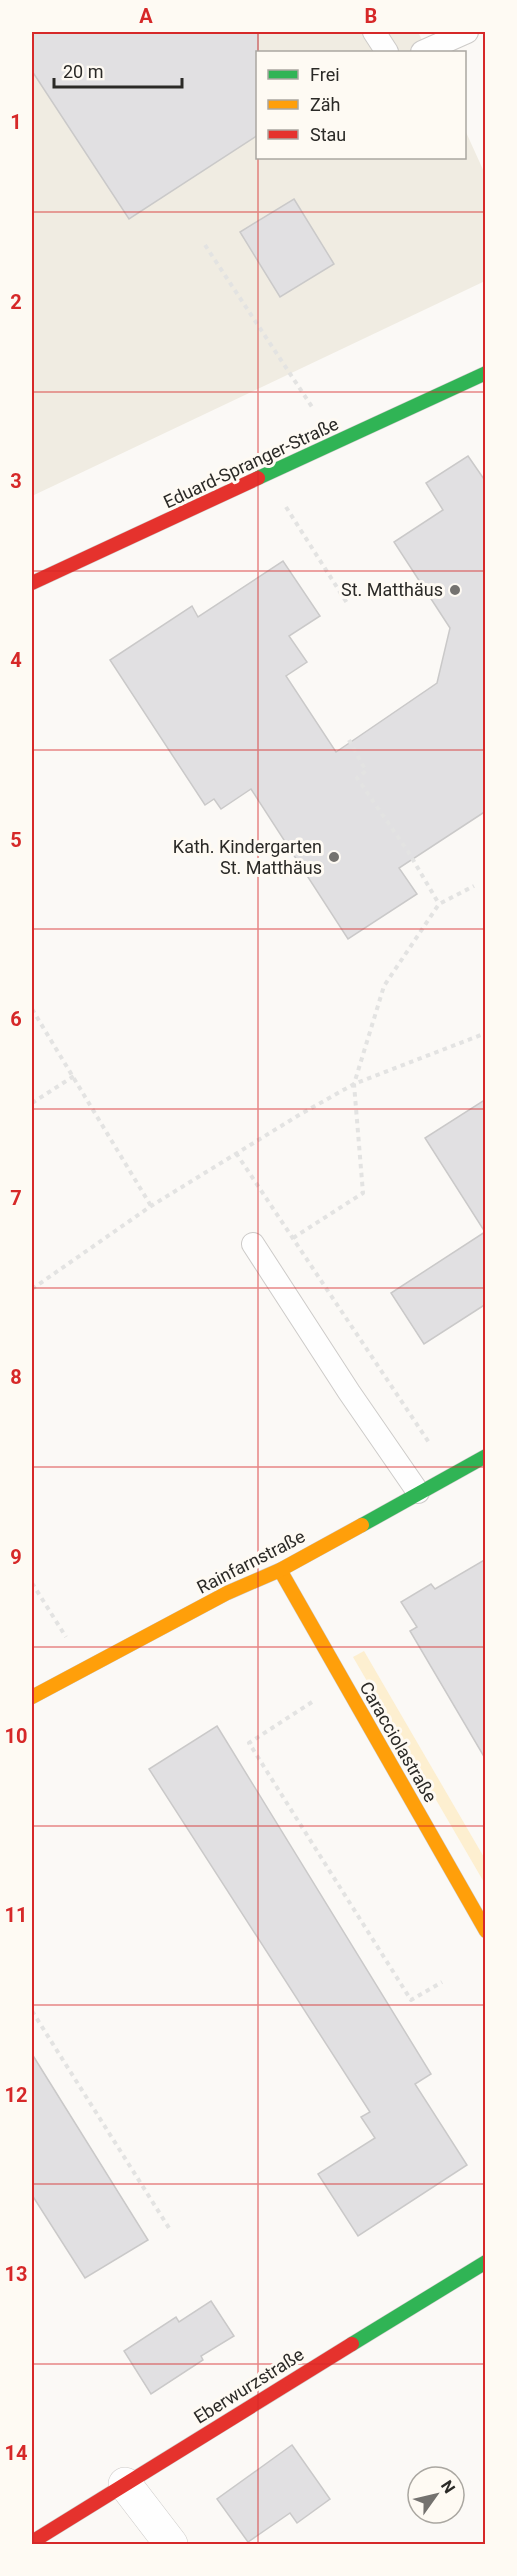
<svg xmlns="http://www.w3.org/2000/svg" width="517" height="2576" viewBox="0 0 517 2576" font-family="Roboto,sans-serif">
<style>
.built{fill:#f0ece2}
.green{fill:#fdefd0}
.building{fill:#e1e0e2;stroke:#cac9c9;stroke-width:1.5}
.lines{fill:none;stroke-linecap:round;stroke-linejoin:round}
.lane-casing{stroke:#cdcbc9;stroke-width:24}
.street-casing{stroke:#cdcbc9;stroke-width:34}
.fast-casing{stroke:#cdcbc9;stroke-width:15}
.slow-casing{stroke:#cdcbc9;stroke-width:15}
.jam-casing{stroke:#cdcbc9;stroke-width:15}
.path{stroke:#e3e3e2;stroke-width:4;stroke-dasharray:4.5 4.5;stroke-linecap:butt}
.lane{stroke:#fefefe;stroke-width:22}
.street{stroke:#fefefe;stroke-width:33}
.fast{stroke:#30b455;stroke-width:14}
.slow{stroke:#ff9f0a;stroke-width:14}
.jam{stroke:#e5322d;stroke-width:14}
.grid{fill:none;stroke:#d62828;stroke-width:1.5;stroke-opacity:0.55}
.poi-dot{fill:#74726f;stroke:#fefaf3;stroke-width:2}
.labels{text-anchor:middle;stroke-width:6;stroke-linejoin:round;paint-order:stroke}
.street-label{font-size:18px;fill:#2b2a27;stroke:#fefaf3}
.poi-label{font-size:18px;fill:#2b2a27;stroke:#fefaf3;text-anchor:end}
.neatline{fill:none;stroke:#d62828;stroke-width:2}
.grid-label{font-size:20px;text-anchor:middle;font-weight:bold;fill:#d62828}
</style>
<rect width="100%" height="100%" fill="#fbf9f6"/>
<!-- built -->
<path class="built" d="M 32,32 L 418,32 L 428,52 L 258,52 L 258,158 L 464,158 L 465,130 L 485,174 L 485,281 L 32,496 Z"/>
<!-- green -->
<path class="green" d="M 364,1651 L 485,1859 L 485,1884 L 353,1657 Z"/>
<!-- building -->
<g class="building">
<path d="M 32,32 L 258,32 L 258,135 L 129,219 L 32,71 Z"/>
<path d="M 294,199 L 334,264 L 280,297 L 240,232 Z"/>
<path d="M 468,456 L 486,482 L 486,811 L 399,868 L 417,894 L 348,939 L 251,789 L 221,809 L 214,799 L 205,805 L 110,660 L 192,606 L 198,617 L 283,561 L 320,616 L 289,636 L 307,662 L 286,676 L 336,752 L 437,683 L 450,628 L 394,542 L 443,510 L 426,483 Z"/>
<path d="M 486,1099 L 486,1304 L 424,1344 L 391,1293 L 485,1232 L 425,1138 Z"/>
<path d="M 486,1559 L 486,1760 L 410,1631 L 417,1627 L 401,1602 L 431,1584 L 435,1589 Z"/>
<path d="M 217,1726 L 431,2074 L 415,2084 L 467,2165 L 358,2236 L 318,2174 L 375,2138 L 361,2117 L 370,2112 L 149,1769 Z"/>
<path d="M 32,2054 L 148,2240 L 85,2278 L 32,2195 Z"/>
<path d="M 211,2301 L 234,2336 L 201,2356 L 203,2360 L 151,2394 L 124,2351 L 176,2317 L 179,2322 Z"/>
<path d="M 292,2445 L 330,2499 L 297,2523 L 290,2513 L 248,2542 L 217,2499 Z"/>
</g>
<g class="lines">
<!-- lane casing -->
<g class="lane-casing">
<g id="lane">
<path d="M 374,32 L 387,52"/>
<path d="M 422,52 L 467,32"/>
<path d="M 253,1244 L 349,1392 L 418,1492"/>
</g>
</g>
<!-- street casing -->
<g class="street-casing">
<path id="street" d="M 125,2484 L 171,2544"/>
</g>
<!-- fast casing -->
<g class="fast-casing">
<g id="fast">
<path d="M 258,478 L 486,373"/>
<path d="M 362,1525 L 486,1456"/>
<path d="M 352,2344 L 486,2262"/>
</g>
</g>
<!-- slow casing -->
<g class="slow-casing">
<g id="slow">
<path d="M 280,1570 L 486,1931"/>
<path d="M 32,1697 L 227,1593 L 280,1570 L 362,1525"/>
</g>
</g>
<!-- jam casing -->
<g class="jam-casing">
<g id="jam">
<path d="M 32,583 L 258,478"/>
<path d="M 32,2542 L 352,2344"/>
</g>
</g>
<!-- path -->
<g class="path">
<path d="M 205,245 L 314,410"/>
<path d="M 286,507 L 347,603"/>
<path d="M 349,740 L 366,771 L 357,778 L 409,853 L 439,904"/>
<path d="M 32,1009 L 151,1206"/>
<path d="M 32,1103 L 74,1076"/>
<path d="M 236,1153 L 430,1444"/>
<path d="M 293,1238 L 363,1193 L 354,1084 L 384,986 L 439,904 L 474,886"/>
<path d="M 32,1289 L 151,1206 L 299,1115 L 354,1084 L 486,1033"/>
<path d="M 32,1583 L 66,1637"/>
<path d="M 312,1702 L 249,1743 L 411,2000 L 442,1982"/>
<path d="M 32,2011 L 169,2228"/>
</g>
<!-- lane -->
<use href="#lane" class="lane"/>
<!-- street -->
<use href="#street" class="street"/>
<!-- fast -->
<use href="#fast" class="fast"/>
<!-- slow -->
<use href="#slow" class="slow"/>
<!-- jam -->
<use href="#jam" class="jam"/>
</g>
<!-- grid -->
<path class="grid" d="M 258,32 L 258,52M 258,158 L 258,2544M 32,212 L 486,212M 32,392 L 486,392M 32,571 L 486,571M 32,750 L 486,750M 32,929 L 486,929M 32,1109 L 486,1109M 32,1288 L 486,1288M 32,1467 L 486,1467M 32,1647 L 486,1647M 32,1826 L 486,1826M 32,2005 L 486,2005M 32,2184 L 486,2184M 32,2364 L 486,2364"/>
<!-- markers -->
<g class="poi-dot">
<circle cx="455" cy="590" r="6"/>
<circle cx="334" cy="857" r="6"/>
</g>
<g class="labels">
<!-- street labels -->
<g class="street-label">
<text transform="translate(251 463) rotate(-25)" y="6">Eduard-Spranger-Straße</text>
<text transform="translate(251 1562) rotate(-27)" y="6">Rainfarnstraße</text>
<text transform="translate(398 1742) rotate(60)" y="6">Caracciolastraße</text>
<text transform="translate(249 2386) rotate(-32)" y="6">Eberwurzstraße</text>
</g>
<!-- poi labels -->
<g class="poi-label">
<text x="443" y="596">St. Matthäus</text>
<text x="322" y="853">Kath. Kindergarten<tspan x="322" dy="21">St. Matthäus</tspan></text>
</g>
</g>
<!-- border -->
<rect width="517" height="2576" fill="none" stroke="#fefaf3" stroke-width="66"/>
<!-- legend -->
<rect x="256" y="51" width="210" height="108" fill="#fefaf3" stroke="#aaa7a1" stroke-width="1.5"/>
<rect x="268" y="70" width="30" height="9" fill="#30b455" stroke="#aaa7a1" stroke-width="1.5"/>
<text x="310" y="81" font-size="18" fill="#2b2a27">Frei</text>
<rect x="268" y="100" width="30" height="9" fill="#ff9f0a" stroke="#aaa7a1" stroke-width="1.5"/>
<text x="310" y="111" font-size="18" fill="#2b2a27">Zäh</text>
<rect x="268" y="130" width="30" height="9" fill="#e5322d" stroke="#aaa7a1" stroke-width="1.5"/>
<text x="310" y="141" font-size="18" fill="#2b2a27">Stau</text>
<!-- north arrow -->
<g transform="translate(436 2495) rotate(56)"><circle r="28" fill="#fefaf3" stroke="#aaa7a1" stroke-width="1.5"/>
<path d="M0-4.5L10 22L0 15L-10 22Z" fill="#74726f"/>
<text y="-9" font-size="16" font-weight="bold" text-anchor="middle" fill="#2b2a27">N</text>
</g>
<!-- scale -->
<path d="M54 78v9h128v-9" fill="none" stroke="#2b2a27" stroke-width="3"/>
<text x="63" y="78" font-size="18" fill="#2b2a27" stroke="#fefaf3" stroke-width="4.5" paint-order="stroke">20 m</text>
<rect x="33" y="33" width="451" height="2510" class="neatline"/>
<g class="grid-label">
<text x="146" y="23">A</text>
<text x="371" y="23">B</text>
<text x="16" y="129">1</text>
<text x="16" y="309">2</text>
<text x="16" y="488">3</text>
<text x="16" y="667">4</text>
<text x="16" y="847">5</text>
<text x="16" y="1026">6</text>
<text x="16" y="1205">7</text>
<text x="16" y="1384">8</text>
<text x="16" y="1564">9</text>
<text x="16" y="1743">10</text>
<text x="16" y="1922">11</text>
<text x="16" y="2102">12</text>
<text x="16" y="2281">13</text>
<text x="16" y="2460">14</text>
</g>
</svg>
